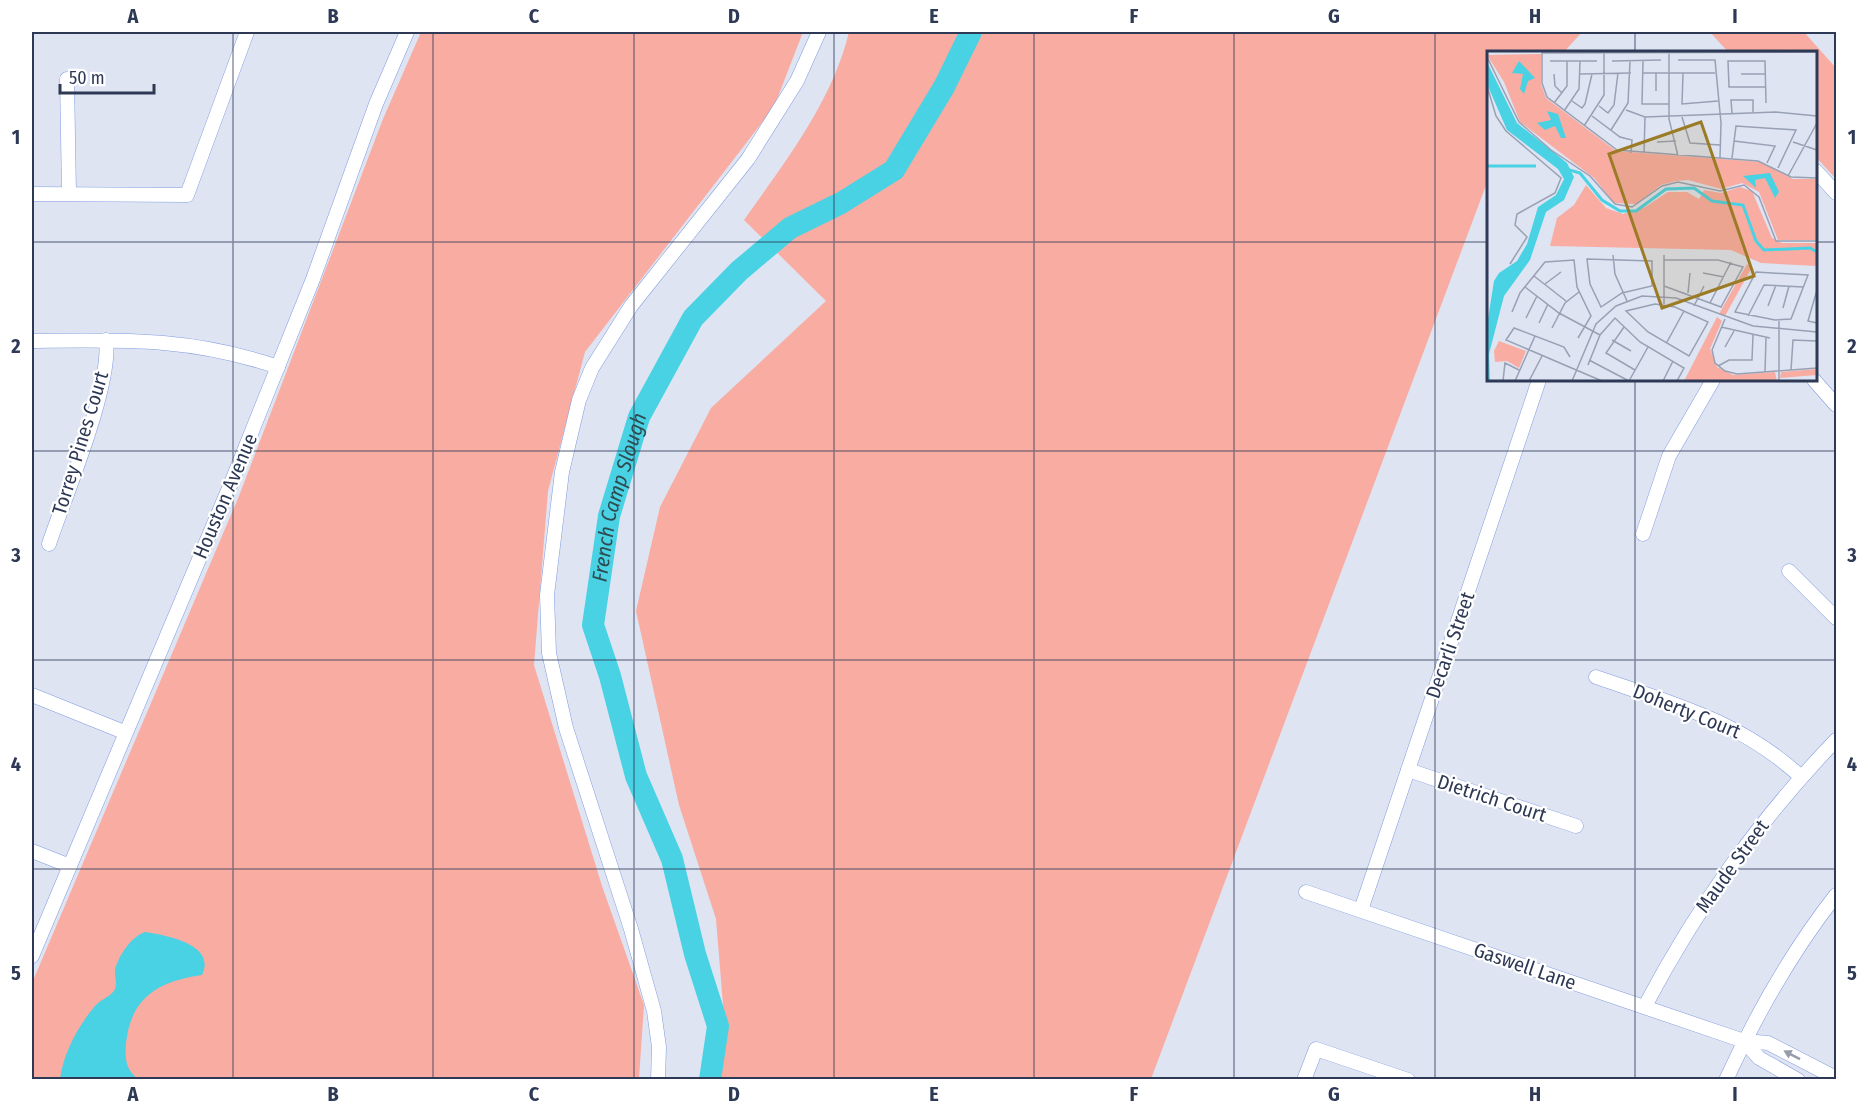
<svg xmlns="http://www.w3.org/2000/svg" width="1868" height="1111" viewBox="0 0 1868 1111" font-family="'Fira Sans Condensed',sans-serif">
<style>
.green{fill:#f9aca2}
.water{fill:#48d2e4}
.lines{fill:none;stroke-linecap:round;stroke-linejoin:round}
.river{stroke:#48d2e4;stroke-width:22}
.minor-casing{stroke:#819ce0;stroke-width:15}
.minor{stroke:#fff;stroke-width:14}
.oneway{fill:#969caa}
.grid{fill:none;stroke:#2e3956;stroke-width:1.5;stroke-opacity:0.55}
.labels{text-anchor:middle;stroke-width:4.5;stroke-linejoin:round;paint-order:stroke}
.street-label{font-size:20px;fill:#2e3956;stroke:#fff}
.water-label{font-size:21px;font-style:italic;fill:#2f4c51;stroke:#fff}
.inset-river{fill:none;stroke:#48d2e4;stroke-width:3}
.inset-road{fill:none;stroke:#98a0b4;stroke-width:1.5}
.view{fill:#9b7b25;fill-opacity:0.15;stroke:#9b7b25;stroke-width:3}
.inset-edge{fill:none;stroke:#2e3956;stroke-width:3}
.neatline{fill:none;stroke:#2e3956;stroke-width:2}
.grid-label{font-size:20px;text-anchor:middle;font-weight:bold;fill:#2e3956}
</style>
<rect width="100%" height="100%" fill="#dee4f2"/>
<!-- green -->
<g class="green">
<path d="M 421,32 L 803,32 L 774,107 L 585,352 L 548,491 L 534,665 L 602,886 L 644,1005 L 639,1079 L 32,1079 L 32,983 L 239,496 L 383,119 Z"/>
<path d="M 849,32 L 1582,32 L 1564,52 L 1488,52 L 1488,180 L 1151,1079 L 718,1079 L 725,1029 L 716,919 L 679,805 L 636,611 L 660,507 L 711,408 L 826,301 L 744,220 C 785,162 832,102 849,32 Z"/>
<path d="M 1710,32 L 1804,32 L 1836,68 L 1836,179 L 1816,157 L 1816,52 L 1728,52 Z"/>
</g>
<!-- water -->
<path class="water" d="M 145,932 C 165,935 217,944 202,975 C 159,981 131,997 126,1043 C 125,1058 125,1069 138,1079 L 60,1079 C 63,1054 78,1026 95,1006 C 100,1000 109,997 113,992 C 119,985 114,978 115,970 C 118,956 132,936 145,932 Z"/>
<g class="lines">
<!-- river -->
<path class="river" id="s1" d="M 710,1080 L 718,1026 L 695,954 L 672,859 L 636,776 L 610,676 L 593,625 L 609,516 L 639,417 L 693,318 L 739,271 L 790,228 L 841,203 L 894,170 L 944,87 L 971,32"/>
<!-- minor casing -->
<g class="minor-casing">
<g id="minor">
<path d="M 67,79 L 69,193"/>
<path d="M 1816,171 L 1836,193"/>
<path d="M 32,194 L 187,195 L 247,32"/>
<path d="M 32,341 C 123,340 190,337 278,367"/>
<path d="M 1814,380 L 1836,405"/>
<path d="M 1643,534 L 1669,456 L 1713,380"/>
<path d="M 49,544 C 65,496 112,386 106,340"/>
<path d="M 1789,571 L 1836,618"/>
<path d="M 1596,677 C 1671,703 1741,721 1801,777"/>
<path d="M 32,695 L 124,732"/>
<path d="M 1408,770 L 1576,826"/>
<path d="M 32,851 L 70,866"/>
<path d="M 1306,892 L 1744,1041 L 1768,1043 L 1836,1078"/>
<path d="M 1361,910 L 1539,380"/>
<path d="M 32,956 L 232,481 L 313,279 L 376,104 L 407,32"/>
<path d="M 1645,1006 C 1698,906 1758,821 1836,740"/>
<path d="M 1744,1041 L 1759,1058 L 1798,1080"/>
<path d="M 658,1080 L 659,1047 L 654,1011 L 631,929 L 566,728 L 549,653 L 547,595 L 562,472 L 579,400 L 592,368 L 631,306 L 748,159 L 797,81 L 819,32"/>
<path d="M 1304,1080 L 1316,1049 L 1408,1080"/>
<path d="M 1726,1080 C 1756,1015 1792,951 1836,895"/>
</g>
</g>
<!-- minor -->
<use href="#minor" class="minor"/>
</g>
<!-- one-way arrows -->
<defs><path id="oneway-solid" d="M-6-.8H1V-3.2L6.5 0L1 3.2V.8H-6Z" transform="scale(1.5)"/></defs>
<use class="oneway" href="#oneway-solid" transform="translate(1792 1055) rotate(-153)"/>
<!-- grid -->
<path class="grid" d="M 233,32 L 233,1080M 433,32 L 433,1080M 634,32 L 634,1080M 834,32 L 834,1080M 1034,32 L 1034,1080M 1234,32 L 1234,1080M 1435,32 L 1435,1080M 1635,32 L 1635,52M 32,242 L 1488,242M 1816,242 L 1836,242M 1635,380 L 1635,1080M 32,451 L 1836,451M 32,660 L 1836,660M 32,869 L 1836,869"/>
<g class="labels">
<!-- street labels -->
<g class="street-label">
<text transform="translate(80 443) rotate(-73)" y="7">Torrey Pines Court</text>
<text transform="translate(225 496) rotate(-67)" y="7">Houston Avenue</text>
<text transform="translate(1450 645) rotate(-71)" y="7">Decarli Street</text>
<text transform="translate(1687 711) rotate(22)" y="7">Doherty Court</text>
<text transform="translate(1492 798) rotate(18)" y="7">Dietrich Court</text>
<text transform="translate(1732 866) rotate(-54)" y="7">Maude Street</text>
<text transform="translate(1525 966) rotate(19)" y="7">Gaswell Lane</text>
</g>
<!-- water labels -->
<g class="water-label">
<text dy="7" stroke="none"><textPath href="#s1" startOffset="606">French Camp Slough</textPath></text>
</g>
</g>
<!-- overview -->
<g transform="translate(1487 51)">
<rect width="330" height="330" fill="#dee4f2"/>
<path d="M 54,3 L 54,33 L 59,47 L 129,100 L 274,111 L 306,128 L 330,128 L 330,189 L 291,189 L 272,141 L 255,132 L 234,138 L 201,129 L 189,130 L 174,134 L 149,153 L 127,152 L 107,127 L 33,71 L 17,31 L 0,4 ZM 99,134 L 119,157 L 136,163 L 158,156 L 181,141 L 200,141 L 212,148 L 217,139 L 234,142 L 253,136 L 265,140 L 285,187 L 295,192 L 330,192 L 330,215 L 274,212 L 244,199 L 63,195 L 70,167 L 87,154 ZM 260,213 L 265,216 L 238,265 L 232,263 ZM 230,266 L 235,270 L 223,298 L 230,316 L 246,324 L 288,321 L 290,330 L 197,330 ZM 12,290 L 39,300 L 32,317 L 20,310 L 8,311 L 7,300 ZM 330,318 L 330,324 L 293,327 L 294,321 Z" fill="#f9aca2"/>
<path d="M 32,10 L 48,27 L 41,30 L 37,43 L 33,38 L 36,23 L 25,22 ZM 0,11 L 30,72 L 80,112 L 87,126 L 77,149 L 59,161 L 43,209 L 17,245 L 2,303 L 3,330 L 0,330 L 0,274 L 7,230 L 12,222 L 30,210 L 40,193 L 51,156 L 69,144 L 77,128 L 71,118 L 20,79 L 0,33 ZM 60,60 L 71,63 L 79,87 L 74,87 L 68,75 L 58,79 L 50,72 L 64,69 ZM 283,122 L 292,141 L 288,147 L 278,127 L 268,129 L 269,137 L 256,125 Z" fill="#48d2e4"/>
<path class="inset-river" d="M 0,115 L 49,115M 79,118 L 93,122 L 115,149 L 133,160 L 149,160 L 179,138 L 207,137 L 225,150 L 256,154 L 269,190 L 277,199 L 323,197 L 330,201"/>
<path class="inset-road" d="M 55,0 L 55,32 L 60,46 L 130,99 L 271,110 L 304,126 L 330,127M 182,0 L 182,68 L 191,105M 55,2 L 330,1M 0,6 L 32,71 L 64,99 L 103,125 L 128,153 L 145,156 L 175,135 L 191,131 L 233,140 L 257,134 L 272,146 L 289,190 L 330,190M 191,9 L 228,9 L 234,72 L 233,107M 63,10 L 110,10M 125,10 L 174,9M 156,10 L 155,53 L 182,53M 156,22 L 228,22M 169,22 L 169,40M 196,22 L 195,53 L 231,50M 67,23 L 68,35 L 75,42M 93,23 L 144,22M 254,23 L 278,23M 0,35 L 9,65 L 19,80 L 74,127 L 68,142 L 30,163 L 28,174 L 40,186 L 23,213M 278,36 L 242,36 L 241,10 L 278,10 L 279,52M 85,50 L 95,57 L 98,53 L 105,23M 67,52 L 80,35 L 80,10M 112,55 L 121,62 L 127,54 L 131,22M 139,59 L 158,66 L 289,61 L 330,65M 77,60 L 92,38 L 93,10M 245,62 L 244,49 L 266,49 L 266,61M 105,65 L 133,86 L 145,89 L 144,102M 195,66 L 203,92 L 233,94M 97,75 L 117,44 L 117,2M 124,79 L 141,52 L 143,10M 247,90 L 288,95 L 280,112M 170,91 L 189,90M 306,91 L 330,99M 157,102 L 158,66M 245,107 L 249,75 L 309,79 L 291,117M 301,125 L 330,72M 126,204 L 128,223 L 140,250M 100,208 L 165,210 L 165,235 L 135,242 L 114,256 L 103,233 ZM 177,209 L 231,209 L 256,216 L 234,256 L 177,235M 269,221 L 321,224 L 304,268 L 288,269 L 248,261 ZM 216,222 L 237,226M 47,225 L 79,250M 58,233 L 74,221M 38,236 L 72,262 L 113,284M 330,239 L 321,270 L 330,272M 201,242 L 203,222M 223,252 L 244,211M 168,253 L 188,256 L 221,271 L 202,305 L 161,281 L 139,260 ZM 177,253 L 177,204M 207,255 L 217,235M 281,255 L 289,234M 296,257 L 302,235M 25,261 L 33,242 L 58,211 L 87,209 L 90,236 L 104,265 L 91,287M 261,265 L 277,234 L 317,236M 39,267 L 50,245M 238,268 L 225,299 L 228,312 L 238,320 L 250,323 L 330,317M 52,272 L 61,253M 137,276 L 119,302 L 148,319M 234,276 L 283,287M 65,277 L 78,252 L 92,241M 125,289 L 144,300M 180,291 L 197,260M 238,296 L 247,280M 83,306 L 77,296 L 27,277 L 19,289 L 115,330M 102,309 L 142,330M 101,314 L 113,284 L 128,267 L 153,291 L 197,317 L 190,330M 231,315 L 242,309 L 265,309 L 266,284M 304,319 L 306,289 L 330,290M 278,321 L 279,287M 16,330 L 18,312 L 32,319M 28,330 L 48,285M 42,330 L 55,305M 85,330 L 109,273 L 129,255 L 155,245 L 189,247 L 266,275 L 330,281M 142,330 L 161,296M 176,330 L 186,310M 292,330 L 292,270"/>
<path class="view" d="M 214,71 L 267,225 L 175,257 L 122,103 Z"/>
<rect width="330" height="330" class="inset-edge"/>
</g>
<!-- border -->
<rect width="1868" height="1111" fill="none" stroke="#ffffff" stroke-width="66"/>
<!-- scale -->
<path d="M60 84v9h94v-9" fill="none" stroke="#2e3956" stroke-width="3"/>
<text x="69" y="84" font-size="18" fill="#2e3956" stroke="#ffffff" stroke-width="4.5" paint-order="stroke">50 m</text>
<rect x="33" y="33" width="1802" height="1045" class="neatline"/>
<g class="grid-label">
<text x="133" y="23">A</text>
<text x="333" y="23">B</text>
<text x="534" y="23">C</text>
<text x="734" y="23">D</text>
<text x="934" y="23">E</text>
<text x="1134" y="23">F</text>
<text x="1334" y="23">G</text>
<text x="1535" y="23">H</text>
<text x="1735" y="23">I</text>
<text x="16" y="144">1</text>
<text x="1852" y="144">1</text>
<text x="16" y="353">2</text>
<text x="1852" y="353">2</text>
<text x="16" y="562">3</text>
<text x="1852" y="562">3</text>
<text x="16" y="771">4</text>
<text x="1852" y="771">4</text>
<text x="16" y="980">5</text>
<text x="1852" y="980">5</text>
<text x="133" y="1101">A</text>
<text x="333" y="1101">B</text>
<text x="534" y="1101">C</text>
<text x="734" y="1101">D</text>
<text x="934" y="1101">E</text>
<text x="1134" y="1101">F</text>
<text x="1334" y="1101">G</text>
<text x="1535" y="1101">H</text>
<text x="1735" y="1101">I</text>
</g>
</svg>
